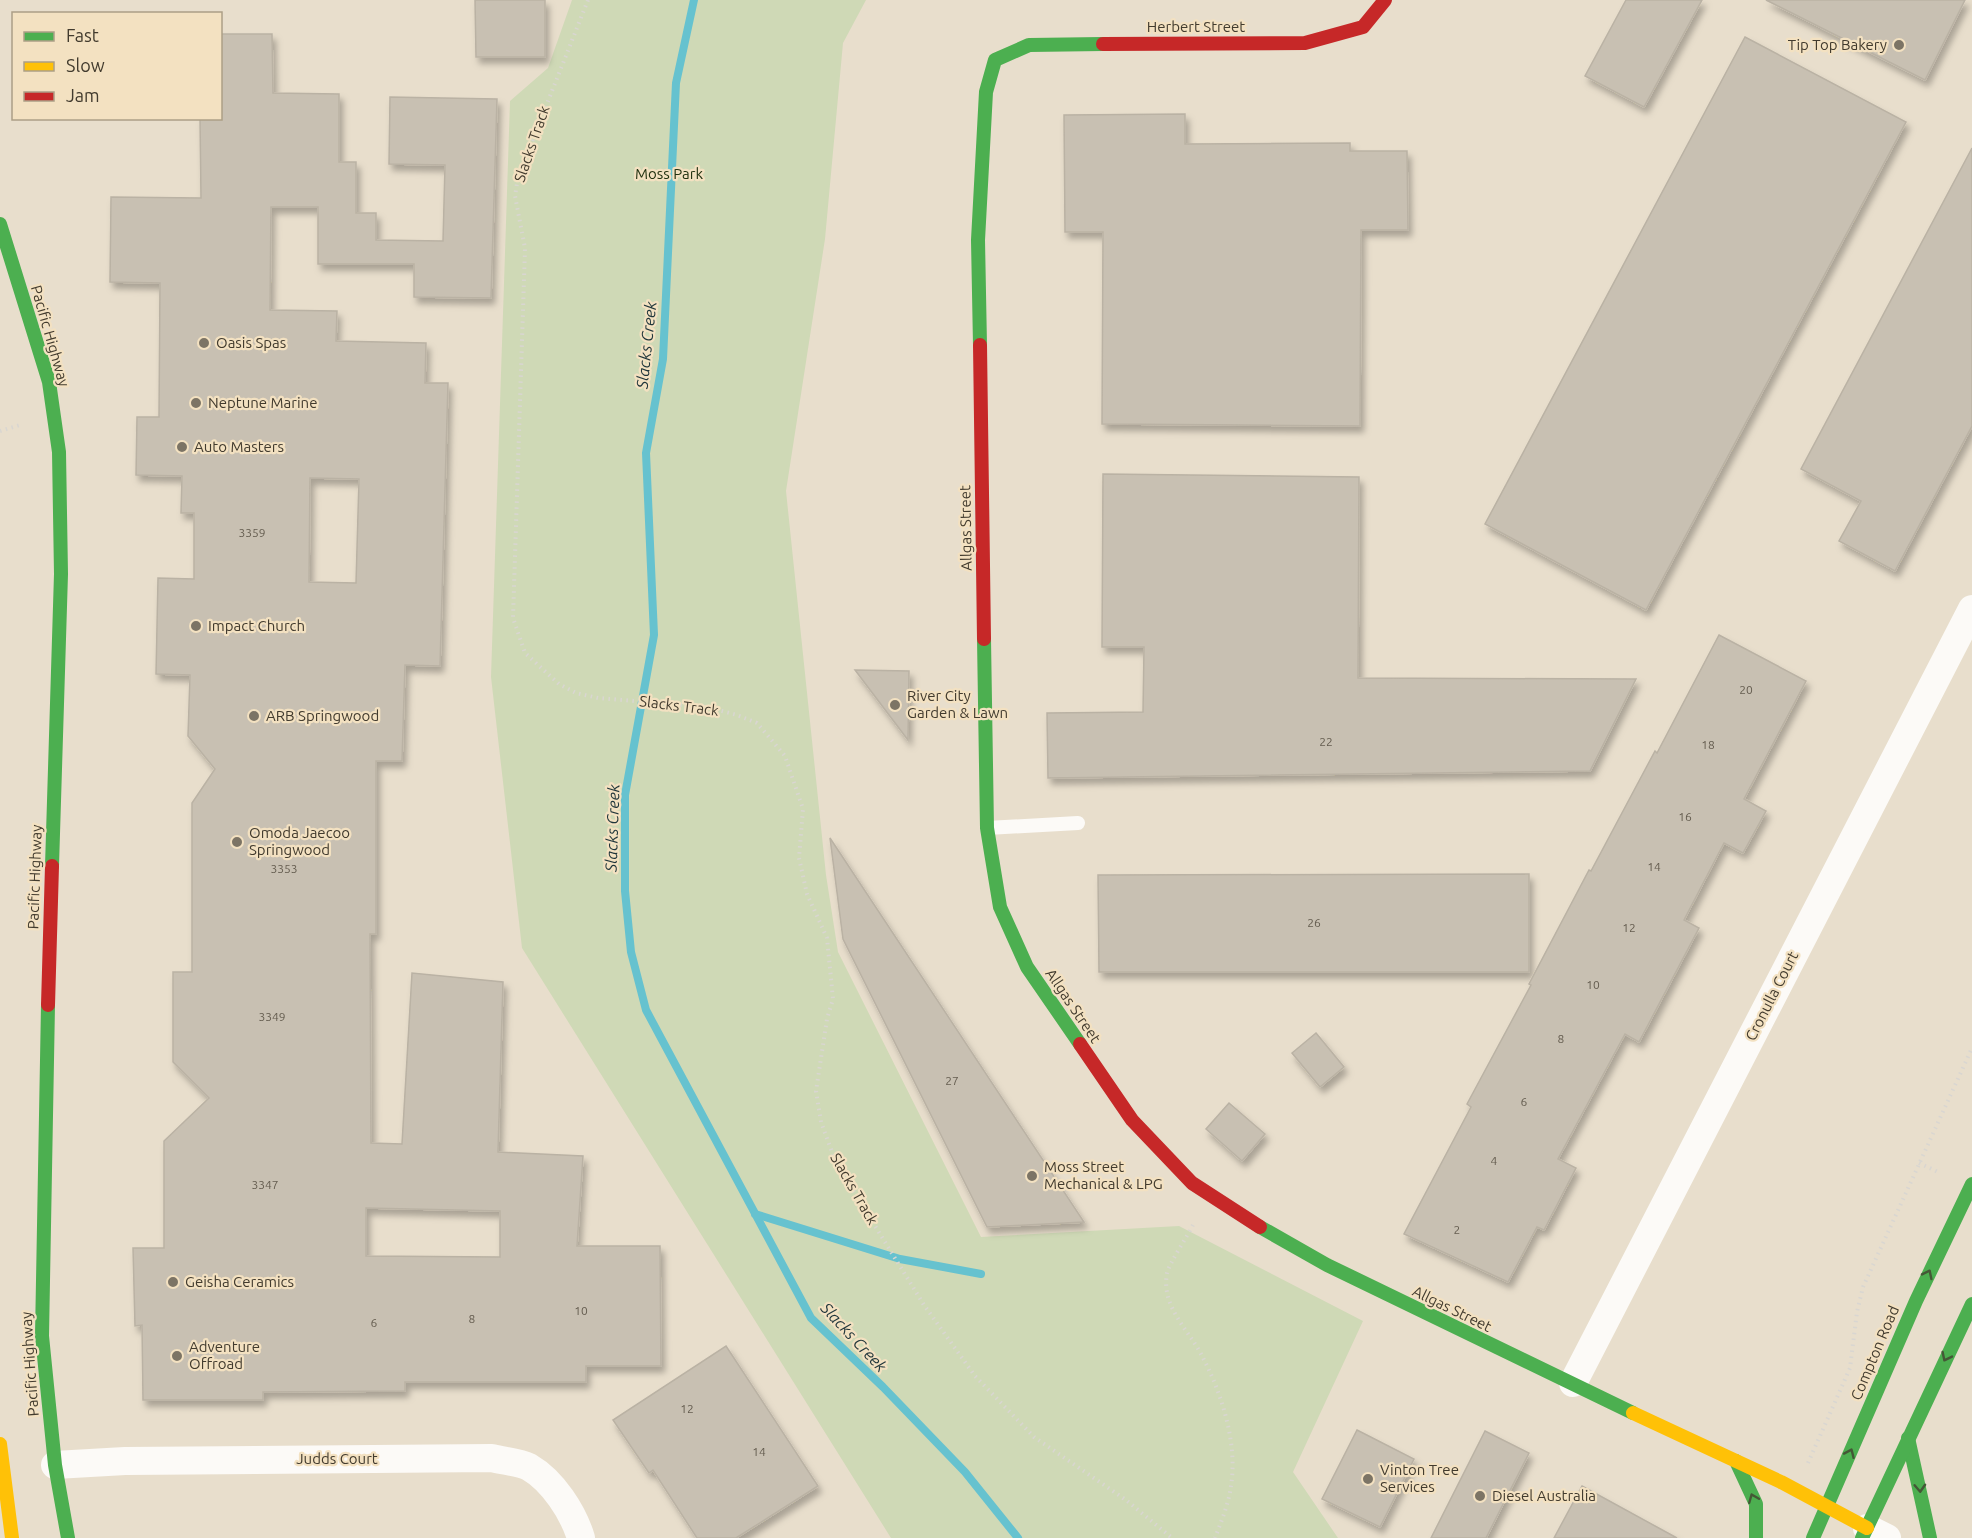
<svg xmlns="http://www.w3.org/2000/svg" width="1972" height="1538" viewBox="0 0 1972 1538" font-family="Ubuntu,sans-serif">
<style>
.green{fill:#cfd9b6}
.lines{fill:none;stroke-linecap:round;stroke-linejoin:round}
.stream{stroke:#66c2cf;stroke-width:8}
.building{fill:#c8c0b2;stroke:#bab2a4;stroke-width:1.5;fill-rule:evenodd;filter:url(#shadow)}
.path{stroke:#d9d6d1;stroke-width:4;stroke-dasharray:1.5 4.5;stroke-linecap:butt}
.lane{stroke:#fcfaf7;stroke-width:14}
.street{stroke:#fcfaf7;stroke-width:28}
.fast{stroke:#4caf50;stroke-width:14}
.slow{stroke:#ffc107;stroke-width:14}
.jam{stroke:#c62828;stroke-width:14}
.oneway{stroke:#445836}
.poi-dot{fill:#7c7465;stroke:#f3e1c1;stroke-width:2}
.labels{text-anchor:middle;stroke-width:4.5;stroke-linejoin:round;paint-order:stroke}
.number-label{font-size:12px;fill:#645c4f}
.street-label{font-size:15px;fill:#423b2e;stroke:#f3e1c1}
.poi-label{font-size:15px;fill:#423b2e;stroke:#f3e1c1;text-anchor:start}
.park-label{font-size:15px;fill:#223211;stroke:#f3e1c1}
.water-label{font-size:16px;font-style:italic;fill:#1f353a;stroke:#f3e1c1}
</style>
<defs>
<filter id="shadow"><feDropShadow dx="3.5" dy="6" stdDeviation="3" flood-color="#0004"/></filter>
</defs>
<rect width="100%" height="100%" fill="#e8decc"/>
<!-- green -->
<path class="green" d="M 572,0 L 866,0 L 843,43 L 825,239 L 786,491 L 826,875 L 838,952 L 981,1237 L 1179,1226 L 1363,1321 L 1293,1472 L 1338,1538 L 891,1538 L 522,948 L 491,677 L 510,101 L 548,68 Z"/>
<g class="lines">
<!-- stream -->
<g class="stream">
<path d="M 694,0 L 676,83 L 663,359 L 646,453 L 654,635 L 625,795 L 625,891 L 631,952 L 646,1010 L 811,1318 L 883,1387 L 965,1472 L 1018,1538"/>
<path d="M 755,1214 L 900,1259 L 981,1274"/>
</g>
</g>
<!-- building -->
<g class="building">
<path d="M 475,0 L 545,0 L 545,57 L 476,57 Z"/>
<path d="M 1626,0 L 1702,0 L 1644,107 L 1585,76 Z"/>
<path d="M 1766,0 L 1965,0 L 1925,80 Z"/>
<path d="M 220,34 L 272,34 L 273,93 L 339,94 L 339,162 L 356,162 L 356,213 L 376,213 L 376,240 L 443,241 L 445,165 L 389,164 L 390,97 L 497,99 L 491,298 L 414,297 L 414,264 L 318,264 L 318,207 L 271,207 L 270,310 L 337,311 L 336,341 L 426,343 L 425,383 L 448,383 L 440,666 L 405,665 L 402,761 L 376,761 L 376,934 L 370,934 L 371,1143 L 402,1144 L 412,973 L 503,982 L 498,1152 L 583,1156 L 577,1246 L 660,1246 L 661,1366 L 586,1366 L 586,1382 L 405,1382 L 405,1391 L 263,1392 L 263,1400 L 143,1400 L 142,1325 L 135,1326 L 133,1248 L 164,1248 L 164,1141 L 209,1098 L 173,1062 L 173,972 L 192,972 L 192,803 L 215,769 L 188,736 L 190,675 L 156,674 L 158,578 L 194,579 L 194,513 L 181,513 L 182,476 L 136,475 L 137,417 L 159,417 L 160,283 L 110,282 L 111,197 L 201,198 L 200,118 L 220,118 ZM 310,478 L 359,479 L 356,583 L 309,582 ZM 366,1208 L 500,1211 L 500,1257 L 366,1256 Z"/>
<path d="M 1745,37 L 1906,122 L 1646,610 L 1485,524 Z"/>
<path d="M 1185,114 L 1185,144 L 1350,143 L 1350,151 L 1407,151 L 1408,230 L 1361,230 L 1360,426 L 1102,424 L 1103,232 L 1065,232 L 1064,115 Z"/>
<path d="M 1972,148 L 1972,426 L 1895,571 L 1839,541 L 1861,501 L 1801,469 Z"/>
<path d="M 1103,474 L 1359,477 L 1358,678 L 1636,679 L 1590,771 L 1048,778 L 1047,713 L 1143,712 L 1144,647 L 1102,647 Z"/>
<path d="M 1719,635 L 1806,681 L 1744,799 L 1766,811 L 1743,853 L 1724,843 L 1684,920 L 1699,928 L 1639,1042 L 1625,1034 L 1558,1159 L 1576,1168 L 1544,1230 L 1537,1227 L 1508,1282 L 1404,1234 L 1471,1107 L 1467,1104 L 1531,985 L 1529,984 L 1589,870 L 1591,871 L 1655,751 L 1657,753 Z"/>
<path d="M 855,670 L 909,671 L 908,740 Z"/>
<path d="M 830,838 L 1084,1222 L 987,1227 L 843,939 Z"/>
<path d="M 1529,874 L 1529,972 L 1099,972 L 1098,875 Z"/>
<path d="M 1316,1033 L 1344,1067 L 1320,1087 L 1292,1053 Z"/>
<path d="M 1229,1103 L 1265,1134 L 1242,1161 L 1206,1129 Z"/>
<path d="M 726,1346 L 818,1486 L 736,1538 L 697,1538 L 653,1470 L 649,1473 L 613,1420 Z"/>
<path d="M 1357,1430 L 1414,1459 L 1380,1527 L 1322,1499 Z"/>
<path d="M 1485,1431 L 1529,1453 L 1486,1538 L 1431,1538 Z"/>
<path d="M 1582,1486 L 1677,1538 L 1554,1538 Z"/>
</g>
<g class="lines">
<!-- path -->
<g class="path">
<path d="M 588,0 L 518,177 L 515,196 L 525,248 L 513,618 L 525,653 L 559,684 L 576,693 L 598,698 L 707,707 L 737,715 L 757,723 L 785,756 L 803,809 L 799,858 L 807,894 L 827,938 L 833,999 L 827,1019 L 816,1091 L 821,1122 L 836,1163 L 924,1305 L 975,1376 L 1034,1437 L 1126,1500 L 1172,1538"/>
<path d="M 0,431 L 20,425"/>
<path d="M 1919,1163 L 1940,1173"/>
<path d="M 1193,1225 C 1188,1235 1169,1264 1167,1273 C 1161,1306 1187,1328 1201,1354 C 1221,1391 1238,1443 1231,1486 C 1229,1503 1221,1522 1215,1538"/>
<path d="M 1808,1463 L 1850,1368 L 1857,1312 L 1863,1287 L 1972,1048"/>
</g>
<!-- lane -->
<path class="lane" d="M 987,828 L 1078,823"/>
<!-- street -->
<g class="street">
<path d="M 1573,1383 L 1972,609"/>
<path d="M 55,1465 L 125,1461 L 492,1458 C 503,1461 519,1462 529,1467 C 553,1481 573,1512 581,1538"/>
<path d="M 1867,1528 L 1887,1538"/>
</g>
<!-- fast -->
<g class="fast">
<path d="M 0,224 L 49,382 L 59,452 L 61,574 L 52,866"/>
<path d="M 980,345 L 978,240 L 986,92 L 995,60 L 1029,45 L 1103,44"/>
<path d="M 984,639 L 987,828 L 1000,907 L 1027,967 L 1080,1044"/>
<path d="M 48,1005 L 42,1336 L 55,1465 L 68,1538"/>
<path d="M 1260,1227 L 1327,1265 L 1633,1413"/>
<path d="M 1908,1438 L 1930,1538"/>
<path d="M 1736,1461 L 1756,1504 L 1756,1538"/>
<path d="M 1813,1538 L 1916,1301 L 1972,1184"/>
<path d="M 1862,1538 L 1972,1304"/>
</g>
<!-- slow -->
<g class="slow">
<path d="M 1633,1413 L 1781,1482 L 1867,1528"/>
<path d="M 0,1444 L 12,1538"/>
</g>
<!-- jam -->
<g class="jam">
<path d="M 1103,44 L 1305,43 L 1363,27 L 1385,0"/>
<path d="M 980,345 L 984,639"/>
<path d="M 48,1005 L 52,866"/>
<path d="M 1080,1044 L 1132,1120 L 1192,1183 L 1260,1227"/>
</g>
</g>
<!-- one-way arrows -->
<defs><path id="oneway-chevron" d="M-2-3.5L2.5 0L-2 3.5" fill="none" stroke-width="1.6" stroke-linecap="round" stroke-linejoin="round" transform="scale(1.5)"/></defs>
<g class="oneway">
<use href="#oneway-chevron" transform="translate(1928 1274) rotate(-64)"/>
<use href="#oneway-chevron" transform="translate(1946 1357) rotate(116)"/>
<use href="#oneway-chevron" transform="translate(1850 1453) rotate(-66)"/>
<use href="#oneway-chevron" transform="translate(1920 1488) rotate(87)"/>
<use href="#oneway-chevron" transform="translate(1753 1498) rotate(-112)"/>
</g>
<!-- markers -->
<g class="poi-dot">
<circle cx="1899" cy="45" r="6"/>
<circle cx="204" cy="343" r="6"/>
<circle cx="196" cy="403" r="6"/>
<circle cx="182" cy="447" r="6"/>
<circle cx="196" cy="626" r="6"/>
<circle cx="895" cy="705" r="6"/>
<circle cx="254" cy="716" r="6"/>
<circle cx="237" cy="842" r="6"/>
<circle cx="1032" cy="1176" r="6"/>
<circle cx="173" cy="1282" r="6"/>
<circle cx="177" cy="1356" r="6"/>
<circle cx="1368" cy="1479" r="6"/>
<circle cx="1480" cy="1496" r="6"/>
</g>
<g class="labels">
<!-- number labels -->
<g class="number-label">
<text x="252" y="537">3359</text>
<text x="1746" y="694">20</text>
<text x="1326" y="746">22</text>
<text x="1708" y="749">18</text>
<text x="1685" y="821">16</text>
<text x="1654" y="871">14</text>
<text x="284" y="873">3353</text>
<text x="1314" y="927">26</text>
<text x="1629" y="932">12</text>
<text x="1593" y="989">10</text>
<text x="272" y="1021">3349</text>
<text x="1561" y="1043">8</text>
<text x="952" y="1085">27</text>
<text x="1524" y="1106">6</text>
<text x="1494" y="1165">4</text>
<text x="265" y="1189">3347</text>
<text x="1457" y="1234">2</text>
<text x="581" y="1315">10</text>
<text x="472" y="1323">8</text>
<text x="374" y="1327">6</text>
<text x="687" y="1413">12</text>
<text x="759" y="1456">14</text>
</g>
<!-- street labels -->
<g class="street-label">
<text x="1196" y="32">Herbert Street</text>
<text transform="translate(532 144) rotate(-71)" y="5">Slacks Track</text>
<text transform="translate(50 336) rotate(74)" y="5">Pacific Highway</text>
<text transform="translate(966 528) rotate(-91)" y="5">Allgas Street</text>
<text transform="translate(679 706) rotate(7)" y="5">Slacks Track</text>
<text transform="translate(35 877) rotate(-88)" y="5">Pacific Highway</text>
<text transform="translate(1772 996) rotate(-63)" y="5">Cronulla Court</text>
<text transform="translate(1073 1006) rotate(56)" y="5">Allgas Street</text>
<text transform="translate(854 1189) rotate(60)" y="5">Slacks Track</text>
<text transform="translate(1452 1309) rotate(26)" y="5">Allgas Street</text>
<text transform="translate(1875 1353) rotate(-67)" y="5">Compton Road</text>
<text transform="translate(30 1364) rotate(-94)" y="5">Pacific Highway</text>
<text x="337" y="1464">Judds Court</text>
</g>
<!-- poi labels -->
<g class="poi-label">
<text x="1887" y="50" text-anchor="end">Tip Top Bakery</text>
<text x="216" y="348">Oasis Spas</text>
<text x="208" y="408">Neptune Marine</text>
<text x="194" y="452">Auto Masters</text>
<text x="208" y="631">Impact Church</text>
<text x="907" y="701">River City<tspan x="907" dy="17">Garden &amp; Lawn</tspan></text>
<text x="266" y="721">ARB Springwood</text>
<text x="249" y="838">Omoda Jaecoo<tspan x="249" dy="17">Springwood</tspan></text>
<text x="1044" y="1172">Moss Street<tspan x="1044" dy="17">Mechanical &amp; LPG</tspan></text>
<text x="185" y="1287">Geisha Ceramics</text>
<text x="189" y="1352">Adventure<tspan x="189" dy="17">Offroad</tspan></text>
<text x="1380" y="1475">Vinton Tree<tspan x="1380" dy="17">Services</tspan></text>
<text x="1492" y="1501">Diesel Australia</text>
</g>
<!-- park labels -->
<g class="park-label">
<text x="669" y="179">Moss Park</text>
</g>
<!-- water labels -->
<g class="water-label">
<text transform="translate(646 345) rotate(-84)" y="6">Slacks Creek</text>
<text transform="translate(612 828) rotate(-88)" y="6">Slacks Creek</text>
<text transform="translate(854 1337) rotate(47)" y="6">Slacks Creek</text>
</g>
</g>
<!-- legend -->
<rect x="12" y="12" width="210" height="108" fill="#f3e1c1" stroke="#ac9f86" stroke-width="1.5"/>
<rect x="24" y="32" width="30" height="9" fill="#4caf50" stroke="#ac9f86" stroke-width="1.5"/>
<text x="66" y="42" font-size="18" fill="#423b2e">Fast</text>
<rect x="24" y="62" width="30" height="9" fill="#ffc107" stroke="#ac9f86" stroke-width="1.5"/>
<text x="66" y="72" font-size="18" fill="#423b2e">Slow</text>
<rect x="24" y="92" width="30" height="9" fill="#c62828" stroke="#ac9f86" stroke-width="1.5"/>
<text x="66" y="102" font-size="18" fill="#423b2e">Jam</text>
</svg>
